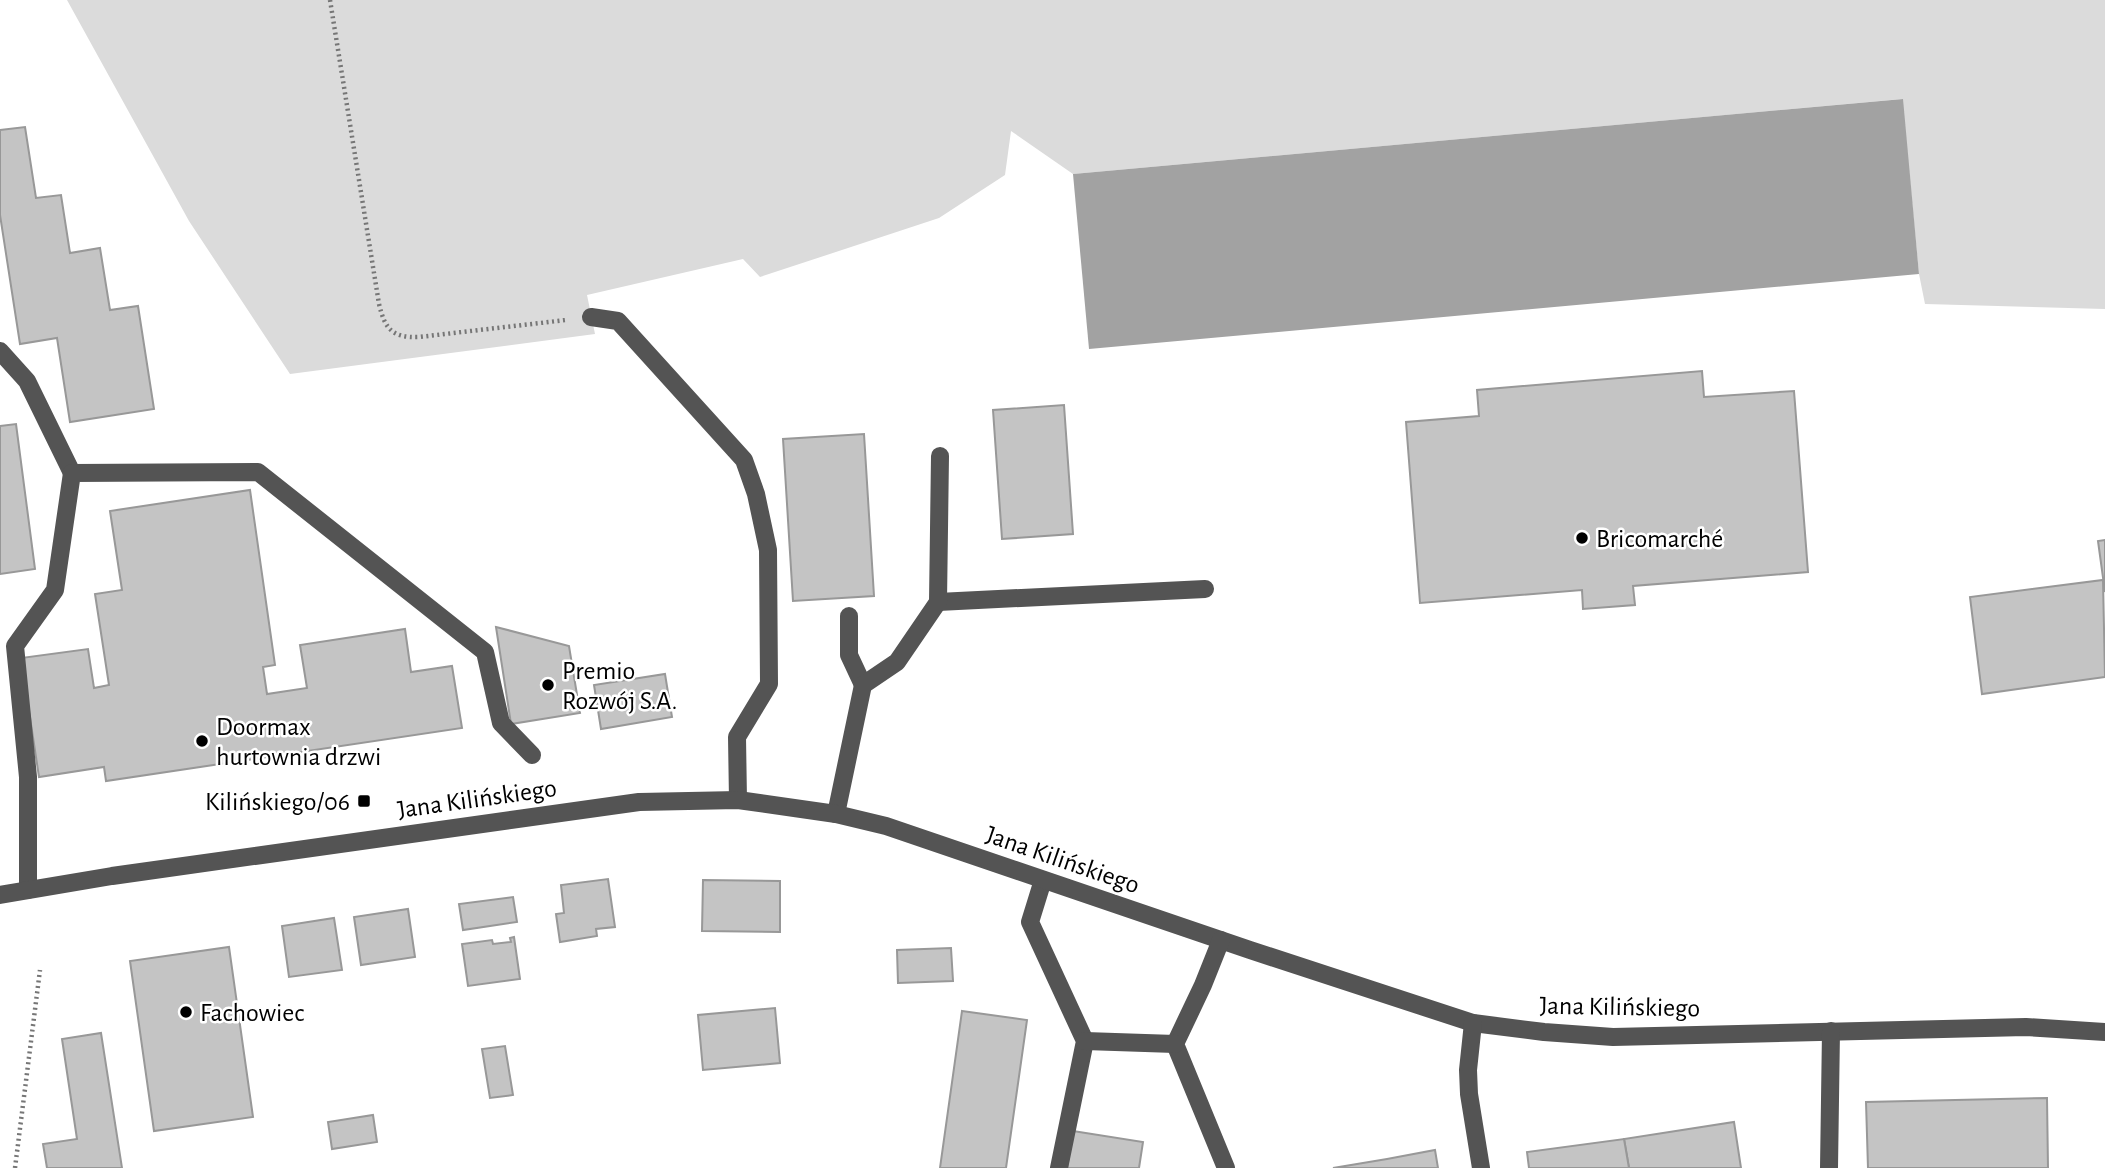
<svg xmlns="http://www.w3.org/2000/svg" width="2105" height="1168" viewBox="0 0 2105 1168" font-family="'Alegreya Sans',sans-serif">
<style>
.green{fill:#dbdbdb}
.water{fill:#a2a2a2}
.building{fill:#c4c4c4;stroke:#989898;stroke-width:2}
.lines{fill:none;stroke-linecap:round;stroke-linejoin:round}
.path{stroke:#767676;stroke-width:4.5;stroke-dasharray:2 3.5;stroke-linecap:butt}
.minor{stroke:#545454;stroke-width:18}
.poi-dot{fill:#000;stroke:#fff;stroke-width:2.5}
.labels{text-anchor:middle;stroke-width:5;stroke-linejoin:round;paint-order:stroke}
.poi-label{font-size:26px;fill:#000;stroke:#fff;text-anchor:start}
.street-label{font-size:26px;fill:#000;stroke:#fff}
</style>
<rect width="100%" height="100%" fill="#fff"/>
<!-- green -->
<path class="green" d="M 67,0 L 2105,0 L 2105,309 L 1925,304 L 1919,274 L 1902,99 L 1073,174 L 1011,131 L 1005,175 L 939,218 L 760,277 L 743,259 L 587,295 L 595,334 L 290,374 L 189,221 Z"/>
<!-- water -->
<path class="water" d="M 1903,99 L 1919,274 L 1089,349 L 1073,174 Z"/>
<!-- building -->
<g class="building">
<path d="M 25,127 L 36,198 L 61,195 L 70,253 L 100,248 L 110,310 L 138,306 L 154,409 L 70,422 L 57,338 L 20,344 L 0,215 L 0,130 Z"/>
<path d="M 1702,371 L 1704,397 L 1794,391 L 1808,572 L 1633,586 L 1635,605 L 1583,609 L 1582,590 L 1420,603 L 1406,422 L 1479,416 L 1477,390 Z"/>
<path d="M 1064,405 L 1073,534 L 1002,539 L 993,410 Z"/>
<path d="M 16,424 L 35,569 L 0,574 L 0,426 Z"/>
<path d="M 864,434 L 874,596 L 793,601 L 783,439 Z"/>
<path d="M 250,490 L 275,665 L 263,667 L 267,694 L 307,688 L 300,645 L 405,629 L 411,672 L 452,666 L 462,728 L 106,781 L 104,767 L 39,777 L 21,658 L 88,649 L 94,688 L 109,685 L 95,594 L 122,590 L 110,511 Z"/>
<path d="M 2105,540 L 2105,592 L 2098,541 Z"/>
<path d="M 2103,580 L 2105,677 L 1982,694 L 1970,597 Z"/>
<path d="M 496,627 L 569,646 L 580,713 L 511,724 Z"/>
<path d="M 665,674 L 672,717 L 601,729 L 594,685 Z"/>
<path d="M 608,879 L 615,927 L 596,929 L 597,936 L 560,942 L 556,914 L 564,913 L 561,885 Z"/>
<path d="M 703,880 L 780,881 L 780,932 L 702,931 Z"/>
<path d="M 513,897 L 517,922 L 463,930 L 459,904 Z"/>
<path d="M 408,909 L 415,957 L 361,965 L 354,917 Z"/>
<path d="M 334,918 L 342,970 L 289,977 L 282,926 Z"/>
<path d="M 514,937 L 520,979 L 468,986 L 462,944 L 492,940 L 493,944 L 511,942 L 510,938 Z"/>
<path d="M 229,947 L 253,1117 L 154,1131 L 130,961 Z"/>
<path d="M 951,948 L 953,981 L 898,983 L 897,950 Z"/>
<path d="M 775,1008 L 780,1063 L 703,1070 L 698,1015 Z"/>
<path d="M 962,1011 L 1027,1020 L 1006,1168 L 940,1168 Z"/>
<path d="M 101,1033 L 122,1168 L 47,1168 L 43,1144 L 77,1139 L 62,1039 Z"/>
<path d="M 505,1046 L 513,1095 L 490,1098 L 482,1049 Z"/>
<path d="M 2047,1098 L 2048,1168 L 1868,1168 L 1866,1102 Z"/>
<path d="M 373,1115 L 377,1142 L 332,1149 L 328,1122 Z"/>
<path d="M 1734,1122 L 1741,1168 L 1629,1168 L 1624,1139 Z"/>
<path d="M 1073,1131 L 1143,1142 L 1139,1168 L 1067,1168 Z"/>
<path d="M 1624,1139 L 1629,1168 L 1529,1168 L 1527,1152 Z"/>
<path d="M 1435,1150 L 1438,1168 L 1333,1168 L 1387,1159 Z"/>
</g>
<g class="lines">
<!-- path -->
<g class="path">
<path d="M 330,0 L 379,304 C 385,329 392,338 419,337 L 566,320"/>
<path d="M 15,1168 L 40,970"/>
</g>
<!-- minor -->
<g class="minor">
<path d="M 591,317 L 618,321 L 744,460 L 756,494 L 768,550 L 769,684 L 737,737 L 738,800"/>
<path d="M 0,351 L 27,381 L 72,473"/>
<path d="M 938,602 L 1205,589"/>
<path d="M 849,616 L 849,655 L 863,685"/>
<path d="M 836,814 L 863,685 L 897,662 L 938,602 L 940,456"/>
<path d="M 1043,880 L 1030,922 L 1085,1041 L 1059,1168"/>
<path d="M 28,890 L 28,777 L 15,646 L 55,590 L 72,473 L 258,472 L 485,652 L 501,723 L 532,755"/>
<path d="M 0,895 L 112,876 L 639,802 L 738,800 L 836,814 L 886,826 L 1250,950 L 1473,1023 L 1544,1032 L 1613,1037 L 2026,1027 L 2105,1032"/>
<path d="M 1221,940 L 1203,985 L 1175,1044 L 1226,1168"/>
<path d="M 1473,1023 L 1468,1070 L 1469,1094 L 1481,1168"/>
<path d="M 1085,1041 L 1175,1044"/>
<path d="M 1829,1168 L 1831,1031"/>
</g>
</g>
<!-- markers -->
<g class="poi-dot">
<circle cx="1582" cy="538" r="7"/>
<circle cx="548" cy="685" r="7"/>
<circle cx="202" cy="741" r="7"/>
<rect x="357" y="794" width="14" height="14" rx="3.5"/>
<circle cx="186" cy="1012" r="7"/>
</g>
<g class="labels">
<!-- poi labels -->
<g class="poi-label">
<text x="1596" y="547">Bricomarché</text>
<text x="562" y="679">Premio<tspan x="562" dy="30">Rozwój S.A.</tspan></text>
<text x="216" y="735">Doormax<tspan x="216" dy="30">hurtownia drzwi</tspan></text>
<text x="350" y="810" text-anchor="end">Kilińskiego/06</text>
<text x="200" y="1021">Fachowiec</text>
</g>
<!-- street labels -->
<g class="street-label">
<text transform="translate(477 798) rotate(-8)" y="9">Jana Kilińskiego</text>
<text transform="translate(1063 859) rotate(19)" y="9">Jana Kilińskiego</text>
<text transform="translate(1620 1006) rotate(1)" y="9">Jana Kilińskiego</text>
</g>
</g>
</svg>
